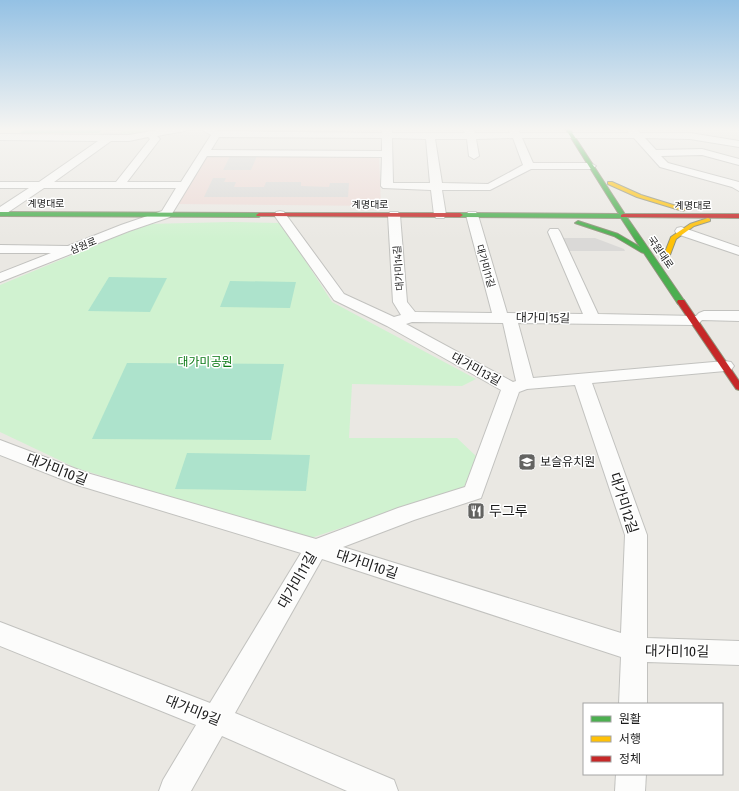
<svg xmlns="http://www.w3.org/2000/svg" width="739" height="791" viewBox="0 0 739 791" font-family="'Fira Sans Condensed','Noto Sans KR',sans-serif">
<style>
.commercial{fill:#eddbd7}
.education{fill:#f5f5dc}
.park{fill:#d0f2d0}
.pitch{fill:#ade3cc}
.parking{fill:#dad9d7}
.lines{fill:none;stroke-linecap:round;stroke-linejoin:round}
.street-casing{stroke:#c2c2bf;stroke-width:2}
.fast-casing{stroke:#91937c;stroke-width:2}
.slow-casing{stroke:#91937c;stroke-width:2}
.jam-casing{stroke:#91937c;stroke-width:2}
.street{fill:#fcfcfb;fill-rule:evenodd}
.fast{fill:#4caf50;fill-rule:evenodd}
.slow{fill:#ffc107;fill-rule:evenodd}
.jam{fill:#c62828;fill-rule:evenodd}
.labels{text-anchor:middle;stroke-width:3;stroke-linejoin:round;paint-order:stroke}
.far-street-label{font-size:10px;fill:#1b1b1b;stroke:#fff}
.street-label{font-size:12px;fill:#1b1b1b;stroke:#fff}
.park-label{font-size:12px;fill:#097914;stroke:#fff}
.poi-label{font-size:12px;fill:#1b1b1b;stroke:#fff;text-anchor:start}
.near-street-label{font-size:14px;fill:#1b1b1b;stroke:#fff}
.near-poi-label{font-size:14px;fill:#1b1b1b;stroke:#fff;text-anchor:start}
</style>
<rect width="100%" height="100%" fill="#eae8e3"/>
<!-- commercial -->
<path class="commercial" d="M 206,154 L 379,155 L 381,206 L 176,204 Z"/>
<!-- education -->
<path class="education" d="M 0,128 L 109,128 L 101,136 L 0,135 Z"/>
<!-- park -->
<g class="park">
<path d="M 125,128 L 174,128 L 124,135 L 120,133 Z"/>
<path d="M 231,222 L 281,223 L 332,302 L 476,379 L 462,386 L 352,384 L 349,438 L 457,438 L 477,457 L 464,487 L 308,539 L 76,468 L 0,432 L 0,285 L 147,224 Z"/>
</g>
<!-- pitch -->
<g class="pitch">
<path d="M 26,128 L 104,128 L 99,133 L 20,133 Z"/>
<path d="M 109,277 L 167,278 L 150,312 L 88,311 Z"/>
<path d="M 230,281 L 296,282 L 290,308 L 220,307 Z"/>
<path d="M 127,363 L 284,364 L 271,440 L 92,439 Z"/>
<path d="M 187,453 L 310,455 L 306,491 L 175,489 Z"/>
</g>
<!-- parking -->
<g class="parking">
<path d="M 230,156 L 257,156 L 251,170 L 223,170 Z"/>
<path d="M 213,178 L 226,178 L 224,182 L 236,182 L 234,187 L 264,187 L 266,182 L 301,182 L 301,186 L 329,187 L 330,183 L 349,183 L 348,197 L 204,197 Z"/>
<path d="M 561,238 L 595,238 L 624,249 L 625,251 L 567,251 Z"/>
</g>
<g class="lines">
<!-- street casing -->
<g class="street-casing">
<g id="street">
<path d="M 168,128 L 190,128 L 185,131 L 157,136 L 160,139 L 127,182 L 181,182 L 211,135 L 199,128 L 212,128 L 218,131 L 382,133 L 382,128 L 392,128 L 392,133 L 465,133 L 463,128 L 473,128 L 475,133 L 510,133 L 508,128 L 518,128 L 520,133 L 629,133 L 627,130 L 629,128 L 635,128 L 640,133 L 690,133 L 739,141 L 739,147 L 690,139 L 645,138 L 656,150 L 702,149 L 739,159 L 739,165 L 702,155 L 661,156 L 668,163 L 739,182 L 739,191 L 732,187 L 660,167 L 634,138 L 522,138 L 533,163 L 591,163 L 596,166 L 591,169 L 531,169 L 490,190 L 442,190 L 446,215 L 444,218 L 436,218 L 434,215 L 431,190 L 383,188 L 381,186 L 382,157 L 207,156 L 170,217 L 129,231 L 0,282 L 0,273 L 51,253 L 0,253 L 0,245 L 68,246 L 121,225 L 162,211 L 176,188 L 44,188 L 4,215 L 0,216 L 0,207 L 29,188 L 0,188 L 0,182 L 39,182 L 98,141 L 0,140 L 0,134 L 129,135 ZM 148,137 L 150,139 L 116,182 L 54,182 L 111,141 L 129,141 ZM 219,137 L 382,138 L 382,151 L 211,150 ZM 392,138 L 426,139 L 430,183 L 393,183 ZM 513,138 L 523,165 L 488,184 L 442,183 L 435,139 L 467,139 L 469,156 L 474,159 L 479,156 L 476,139 Z"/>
<path d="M 280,211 L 284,212 L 344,294 L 394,317 L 401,315 L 393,302 L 388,215 L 390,212 L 398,212 L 400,215 L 407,302 L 415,312 L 492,313 L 466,215 L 468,212 L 476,212 L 478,215 L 507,313 L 583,314 L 548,232 L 550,229 L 558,229 L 560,232 L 598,314 L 696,316 L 699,313 L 704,311 L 739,311 L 739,321 L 702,320 L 699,323 L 694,325 L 518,323 L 533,378 L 725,361 L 731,362 L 734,366 L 731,370 L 725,371 L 592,383 L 647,535 L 647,638 L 739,641 L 739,665 L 647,662 L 647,704 L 619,704 L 621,657 L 322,559 L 235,713 L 394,780 L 398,791 L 347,791 L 222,736 L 191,791 L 159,791 L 163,780 L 196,725 L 0,646 L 0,622 L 210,703 L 301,553 L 74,484 L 0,455 L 0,440 L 87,473 L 316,539 L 398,508 L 465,487 L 501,390 L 387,326 L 334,300 L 274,215 L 276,212 ZM 412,322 L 503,323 L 516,381 L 513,382 L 406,324 ZM 575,385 L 625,535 L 621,633 L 343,547 L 414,520 L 481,498 L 519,392 L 527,389 Z"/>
<path d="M 681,227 L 739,247 L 739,255 L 677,234 L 675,231 L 677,228 Z"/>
<path d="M 616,774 L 646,774 L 645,791 L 615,791 Z"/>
</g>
</g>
<!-- fast casing -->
<g class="fast-casing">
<g id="fast">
<path d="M 565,128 L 569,128 L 626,216 L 685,302 L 684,304 L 678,304 L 644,253 L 641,252 L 614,236 L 575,223 L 578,221 L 618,234 L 640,247 L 621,218 L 460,217 L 457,215 L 460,213 L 619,214 Z"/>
<path d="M 0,212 L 259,213 L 262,215 L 259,217 L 0,216 Z"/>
</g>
</g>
<!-- slow casing -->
<g class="slow-casing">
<g id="slow">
<path d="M 608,182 L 612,182 L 641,195 L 686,209 L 683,211 L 637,197 L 608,184 Z"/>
<path d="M 708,218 L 710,219 L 710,221 L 694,226 L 676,239 L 668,260 L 667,261 L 663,261 L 662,260 L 671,237 L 690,224 Z"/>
</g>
</g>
<!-- jam casing -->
<g class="jam-casing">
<g id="jam">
<path d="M 259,213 L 460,213 L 463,215 L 460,217 L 257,216 L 256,215 Z"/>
<path d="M 623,214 L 739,214 L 739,218 L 621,217 L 621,215 Z"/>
<path d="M 678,300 L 684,300 L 739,381 L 739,390 L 736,389 L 677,302 Z"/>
</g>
</g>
<!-- street -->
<use href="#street" class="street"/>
<!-- fast -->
<use href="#fast" class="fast"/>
<!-- slow -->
<use href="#slow" class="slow"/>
<!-- jam -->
<use href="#jam" class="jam"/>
</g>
<!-- sky -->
<linearGradient id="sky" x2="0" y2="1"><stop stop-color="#94c1e4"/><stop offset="0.54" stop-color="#f6f5f2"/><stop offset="1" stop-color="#f6f5f2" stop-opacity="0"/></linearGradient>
<rect width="739" height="239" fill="url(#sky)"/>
<!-- icons -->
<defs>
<g id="school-square" transform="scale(0.9)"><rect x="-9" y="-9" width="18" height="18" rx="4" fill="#636361" stroke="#fff"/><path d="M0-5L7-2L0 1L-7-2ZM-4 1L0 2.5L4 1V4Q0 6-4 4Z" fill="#fff"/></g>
<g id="restaurant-square" transform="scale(0.9)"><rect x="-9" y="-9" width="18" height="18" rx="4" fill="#636361" stroke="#fff"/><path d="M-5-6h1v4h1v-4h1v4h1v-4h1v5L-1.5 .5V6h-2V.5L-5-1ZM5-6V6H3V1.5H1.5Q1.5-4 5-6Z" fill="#fff"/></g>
</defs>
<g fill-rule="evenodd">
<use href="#school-square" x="527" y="462"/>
<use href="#restaurant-square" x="476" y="511"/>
</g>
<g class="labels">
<!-- far-street labels -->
<g class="far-street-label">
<text x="46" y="207">계명대로</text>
<text x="370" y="208">계명대로</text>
<text x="693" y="209">계명대로</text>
<text transform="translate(83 245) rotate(-22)" y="4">삼원로</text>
<text transform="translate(661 252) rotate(55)" y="4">국원대로</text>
<text transform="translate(486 266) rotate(74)" y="4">대가미11길</text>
<text transform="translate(398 268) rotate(-94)" y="4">대가미14길</text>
</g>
<!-- street labels -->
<g class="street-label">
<text transform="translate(543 318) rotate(1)" y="4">대가미15길</text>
<text transform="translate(476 369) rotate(29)" y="4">대가미13길</text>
</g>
<!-- park labels -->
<g class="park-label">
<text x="205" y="366">대가미공원</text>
</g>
<!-- poi labels -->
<g class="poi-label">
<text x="540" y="466">보슬유치원</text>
</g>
<!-- near-street labels -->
<g class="near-street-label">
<text transform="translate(57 469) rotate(21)" y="5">대가미10길</text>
<text transform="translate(624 503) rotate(72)" y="5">대가미12길</text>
<text transform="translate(367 564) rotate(18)" y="5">대가미10길</text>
<text transform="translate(297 580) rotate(-60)" y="5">대가미11길</text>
<text transform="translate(677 651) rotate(1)" y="5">대가미10길</text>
<text transform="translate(193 710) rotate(22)" y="5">대가미9길</text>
</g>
<!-- near-poi labels -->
<g class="near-poi-label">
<text x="489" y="516">두그루</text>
</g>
</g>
<!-- legend -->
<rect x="583" y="703" width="140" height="72" fill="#ffffff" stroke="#a4a4a4"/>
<rect x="591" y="716" width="20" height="6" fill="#4caf50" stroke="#a4a4a4"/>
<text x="619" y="723" font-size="12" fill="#1b1b1b">원활</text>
<rect x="591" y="736" width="20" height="6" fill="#ffc107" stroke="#a4a4a4"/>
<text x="619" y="743" font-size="12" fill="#1b1b1b">서행</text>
<rect x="591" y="756" width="20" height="6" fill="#c62828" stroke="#a4a4a4"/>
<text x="619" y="763" font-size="12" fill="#1b1b1b">정체</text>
</svg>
